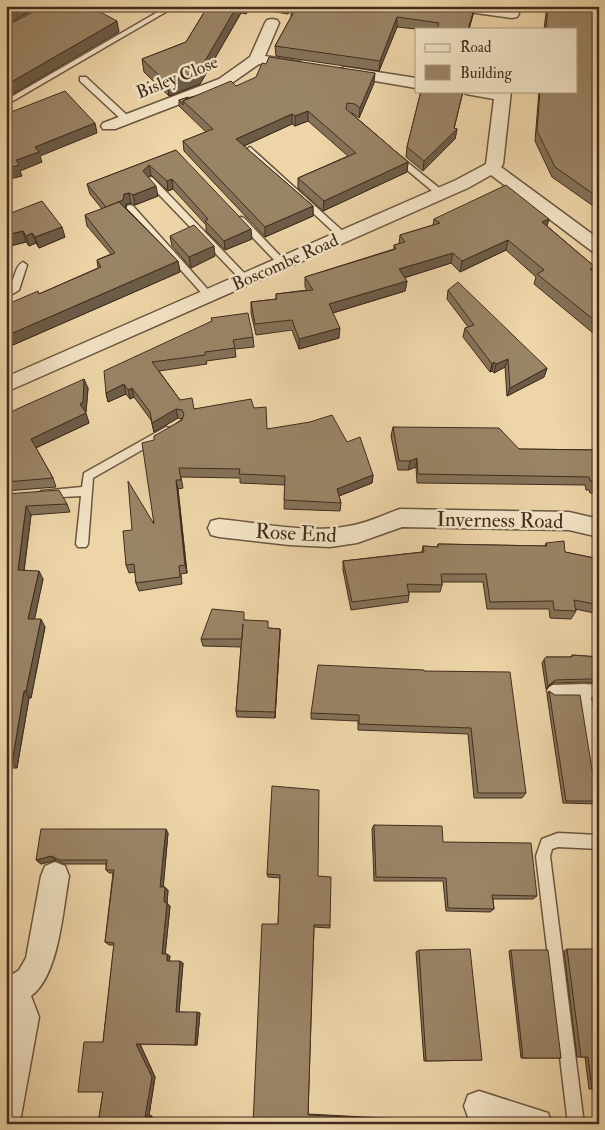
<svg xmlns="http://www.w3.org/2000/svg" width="605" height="1130" viewBox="0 0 605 1130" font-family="'IM FELL Double Pica',serif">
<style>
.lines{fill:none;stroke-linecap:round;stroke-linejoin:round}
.service-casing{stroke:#6b5640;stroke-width:3}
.minor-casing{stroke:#6b5640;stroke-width:3}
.service{fill:#f3e4c6;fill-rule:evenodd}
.minor{fill:#f3e4c6;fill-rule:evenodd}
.wall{fill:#847258;stroke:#402c1e}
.shaded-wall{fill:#6c5c47;stroke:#402c1e}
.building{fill:#9a8466;stroke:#402c1e}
.labels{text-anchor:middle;stroke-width:5;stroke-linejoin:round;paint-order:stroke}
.far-street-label{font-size:18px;fill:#402c1e;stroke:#f3e4c6}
.street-label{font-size:21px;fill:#402c1e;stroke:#f3e4c6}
</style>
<rect width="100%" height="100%" fill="#edd5a8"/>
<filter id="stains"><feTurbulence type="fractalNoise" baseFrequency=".004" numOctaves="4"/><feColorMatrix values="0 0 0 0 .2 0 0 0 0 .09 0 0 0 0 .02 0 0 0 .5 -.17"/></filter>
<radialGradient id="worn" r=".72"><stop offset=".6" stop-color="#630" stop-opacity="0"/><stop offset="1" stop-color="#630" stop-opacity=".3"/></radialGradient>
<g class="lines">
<!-- service casing -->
<g class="service-casing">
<g id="service">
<path d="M 168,6 L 176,6 L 6,105 L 6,100 Z"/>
<path d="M 80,77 L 86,77 L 129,117 L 129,121 L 123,121 L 80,81 Z"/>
<path d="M 250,147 L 346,234 L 346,238 L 340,238 L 247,152 L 246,150 Z"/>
<path d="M 397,154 L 443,191 L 443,195 L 437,195 L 394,159 L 394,155 Z"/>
<path d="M 150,177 L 153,178 L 248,277 L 248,281 L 242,281 L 147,182 L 146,180 Z"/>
<path d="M 130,205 L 133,206 L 212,294 L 212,298 L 206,298 L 127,210 L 127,206 Z"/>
<path d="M 241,217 L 244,218 L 285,261 L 285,265 L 279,265 L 238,222 L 238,218 Z"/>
<path d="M 23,262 L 27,265 L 19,290 L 6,298 L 6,290 C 16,283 13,267 23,262 Z"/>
<path d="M 166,427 L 170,428 L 171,431 L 170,434 L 93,478 L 88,544 L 86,547 L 78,547 L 76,544 L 81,496 L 45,498 L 41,497 L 40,494 L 41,491 L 82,487 L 84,473 Z"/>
<path d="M 584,684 L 599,685 L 599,697 L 591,697 L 599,744 L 599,791 L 594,790 L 593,785 L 579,697 L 553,697 L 549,695 L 547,691 L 549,687 L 553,685 Z"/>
<path d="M 558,833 L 599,835 L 599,849 L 558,847 L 552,849 L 550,856 L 584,1124 L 568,1124 L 536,856 L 542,839 Z"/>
<path d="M 479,1098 L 484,1101 L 487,1106 L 482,1124 L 466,1124 L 474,1101 Z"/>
</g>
</g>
<!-- minor casing -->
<g class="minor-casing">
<g id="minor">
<path d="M 447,6 C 471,6 494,5 517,11 L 519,14 L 517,17 L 512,18 L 454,10 Z"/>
<path d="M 272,19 L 277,20 L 279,23 L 265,56 L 301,62 L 303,65 L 301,68 L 296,69 L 259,64 L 229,85 L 115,129 L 103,129 L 101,126 L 103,123 L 219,79 L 250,57 L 265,23 L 267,20 Z"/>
<path d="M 345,67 L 416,78 L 416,88 L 340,75 L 337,72 L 340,69 Z"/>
<path d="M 463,91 L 511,91 L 503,164 L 501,167 L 599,239 L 599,254 L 593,252 L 491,175 L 468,188 L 6,392 L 6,377 L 456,180 L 486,164 L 494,99 L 466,94 Z"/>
<path d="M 400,509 L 569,512 L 599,519 L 599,537 L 569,530 L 402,527 L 357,543 L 330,547 L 289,545 L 219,537 L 211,535 L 208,528 L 211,521 L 219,519 C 261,523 307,534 349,526 C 367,523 383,515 400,509 Z"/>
<path d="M 55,862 L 65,866 L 69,876 C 63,909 59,976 31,996 L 39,1017 L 21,1116 L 18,1124 L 6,1124 L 6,1033 L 9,1017 L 6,1008 L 6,972 L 13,974 L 19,970 L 26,958 L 41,876 L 45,866 Z"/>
<path d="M 479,1091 L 548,1113 L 552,1124 L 487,1124 L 468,1117 L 464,1106 L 468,1095 Z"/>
</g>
</g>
<!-- service -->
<use href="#service" class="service"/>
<!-- minor -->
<use href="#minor" class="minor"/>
</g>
<!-- wall -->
<g class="wall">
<path d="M 208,6 L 292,6 L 288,14 L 251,8 L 246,14 L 241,13 L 200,84 L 169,96 L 144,72 L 142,59 L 186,42 Z"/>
<path d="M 475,6 L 469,29 L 416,29 L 397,27 L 379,71 L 276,56 L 275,46 L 291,17 L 291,9 Z"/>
<path d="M 547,6 L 599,6 L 599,210 L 552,177 L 535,141 L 539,91 L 576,91 L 576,29 L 544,29 Z"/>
<path d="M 374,83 L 359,118 L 354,114 L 351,113 L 408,162 L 407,172 L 323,211 L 298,188 L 298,178 L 348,156 L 308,121 L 295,126 L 292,124 L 244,146 L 313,206 L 313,216 L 265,237 L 184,151 L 183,141 L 206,132 L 179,106 L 179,100 L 236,86 Z"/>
<path d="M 421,91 L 463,91 L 454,128 L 457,129 L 455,139 L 423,171 L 406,157 L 407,147 Z"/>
<path d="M 176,150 L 252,239 L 225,250 L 206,231 L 206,225 L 173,189 L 168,191 L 151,175 L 148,177 L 158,196 L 135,205 L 131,203 L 126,204 L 126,208 L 178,261 L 180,272 L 6,348 L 6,298 L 8,304 L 39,294 L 98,268 L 97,260 L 111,254 L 87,226 L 85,215 L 102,209 L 90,194 L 87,184 Z"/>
<path d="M 6,215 L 65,237 L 39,248 L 36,243 L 29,246 L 26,242 L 6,247 Z"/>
<path d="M 434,219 L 547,226 L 595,267 L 593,271 L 599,276 L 599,338 L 534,284 L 536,277 L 506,250 L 460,272 L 451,263 L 404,278 L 407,281 L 405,291 L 333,313 L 339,338 L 299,349 L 292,330 L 256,335 L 251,313 L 251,302 L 276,299 L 276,294 L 307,290 L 305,287 L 305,277 L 394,249 L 394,245 L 399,244 L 400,235 L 433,225 Z"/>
<path d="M 170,236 L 215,256 L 191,268 L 172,246 Z"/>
<path d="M 448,290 L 547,368 L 544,377 L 507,396 L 505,367 L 494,373 L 492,371 L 490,372 L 463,337 L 465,328 L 468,327 L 447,299 Z"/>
<path d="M 212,321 L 253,337 L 254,347 L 235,349 L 236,357 L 206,361 L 207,364 L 159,371 L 180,400 L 194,409 L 254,408 L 267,429 L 347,442 L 373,475 L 372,483 L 339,496 L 341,503 L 340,511 L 284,509 L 285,485 L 240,483 L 240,478 L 181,477 L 183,488 L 178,489 L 187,573 L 181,574 L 182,584 L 139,591 L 136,583 L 135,572 L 129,573 L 126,565 L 132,530 L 154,524 L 154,440 L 182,419 L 178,418 L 154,432 L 151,420 L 134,397 L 130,399 L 126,394 L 108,402 L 106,393 Z"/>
<path d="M 88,388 L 86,412 L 85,412 L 89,423 L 36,448 L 53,478 L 56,487 L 6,491 L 6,472 L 8,472 L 6,470 L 6,414 Z"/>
<path d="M 393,427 L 519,449 L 599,450 L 599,493 L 590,493 L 589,490 L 586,490 L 585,485 L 417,483 L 416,467 L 408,470 L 398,470 L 391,436 Z"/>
<path d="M 599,429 L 599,442 L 595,438 Z"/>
<path d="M 6,494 L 67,504 L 70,512 L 31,515 L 24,571 L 43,579 L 34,619 L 45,627 L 31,698 L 29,698 L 17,768 L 11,768 L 6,798 Z"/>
<path d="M 546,543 L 565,552 L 599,559 L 599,614 L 575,609 L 576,611 L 571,619 L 550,618 L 549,609 L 487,609 L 483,582 L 442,582 L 442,585 L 440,592 L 409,592 L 409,595 L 408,602 L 351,610 L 343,570 L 343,561 L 422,552 L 423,546 L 437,547 L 438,544 L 545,546 Z"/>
<path d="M 245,620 L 268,628 L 280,629 L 280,636 L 275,718 L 237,717 L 236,711 L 241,647 L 203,646 L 201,639 Z"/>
<path d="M 572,655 L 599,657 L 599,683 L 584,682 L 553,683 L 546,689 L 542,663 L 546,657 L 571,657 Z"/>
<path d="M 424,671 L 526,793 L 522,798 L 474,798 L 468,734 L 358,730 L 358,721 L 311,719 L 311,713 Z"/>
<path d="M 549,691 L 595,788 L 599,789 L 599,804 L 563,803 L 547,695 Z"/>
<path d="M 596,695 L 599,695 L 599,731 L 593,699 Z"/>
<path d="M 374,825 L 443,842 L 537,896 L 533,899 L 493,899 L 494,909 L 490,912 L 446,911 L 443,881 L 374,881 L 372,829 Z"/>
<path d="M 168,833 L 163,887 L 165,887 L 168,890 L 167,903 L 170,906 L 165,954 L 170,956 L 169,961 L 183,963 L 179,1012 L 200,1013 L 197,1045 L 140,1044 L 155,1077 L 149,1115 L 152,1116 L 151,1124 L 98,1124 L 103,1092 L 103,1042 L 114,945 L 109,945 L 105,942 L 113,873 L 109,873 L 106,870 L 106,864 L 65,864 L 56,860 L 41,864 L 36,860 Z"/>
<path d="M 267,874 L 318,876 L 330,925 L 330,928 L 314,927 L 308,1114 L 442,1121 L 445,1122 L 253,1124 L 278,924 L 280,878 L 268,877 Z"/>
<path d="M 567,949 L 599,1089 L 589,1089 L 585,1057 L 577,1057 L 564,951 Z"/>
<path d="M 419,950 L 482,1060 L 424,1061 L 416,952 Z"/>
<path d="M 511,950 L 561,1058 L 521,1058 L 509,951 Z"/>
</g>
<!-- shaded-wall -->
<g class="shaded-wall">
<path d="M 18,6 L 41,6 L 6,25 L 6,12 Z"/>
<path d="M 237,6 L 241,6 L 241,13 L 200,84 L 169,96 L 167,83 Z"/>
<path d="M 245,6 L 251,6 L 251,8 L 246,14 Z"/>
<path d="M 288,6 L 292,6 L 288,14 Z"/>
<path d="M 475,6 L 473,15 L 469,29 L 468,29 Z"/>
<path d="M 397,17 L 397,27 L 379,71 L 380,61 Z"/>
<path d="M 117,21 L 119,32 L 6,98 L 6,85 Z"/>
<path d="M 375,73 L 374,83 L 359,118 L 360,108 Z"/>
<path d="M 463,91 L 453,133 L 457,129 L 455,139 L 423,171 L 424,161 Z"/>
<path d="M 308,111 L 308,121 L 295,126 L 295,116 Z"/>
<path d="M 292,114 L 292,124 L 237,149 L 236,139 Z"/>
<path d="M 95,123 L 97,133 L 40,156 L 42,162 L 20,171 L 22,176 L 6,180 L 6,169 L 35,147 Z"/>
<path d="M 408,162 L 407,172 L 323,211 L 324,201 Z"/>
<path d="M 149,165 L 151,175 L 144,181 L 143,171 Z"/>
<path d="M 172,179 L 173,189 L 168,191 L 167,181 Z"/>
<path d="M 156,186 L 158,196 L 135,205 L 133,195 Z"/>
<path d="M 129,193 L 131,203 L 126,204 L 125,210 L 108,217 L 124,194 Z"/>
<path d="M 313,206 L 313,216 L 265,237 L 265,227 Z"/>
<path d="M 549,219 L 546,230 L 542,222 Z"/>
<path d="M 62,227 L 65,237 L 39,248 L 35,237 Z"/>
<path d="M 251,229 L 252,239 L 225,250 L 224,241 Z"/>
<path d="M 23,231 L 26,242 L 6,247 L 6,235 Z"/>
<path d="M 32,233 L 36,243 L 29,246 L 26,236 Z"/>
<path d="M 508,240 L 506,250 L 460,272 L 462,261 Z"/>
<path d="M 214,246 L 215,256 L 191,268 L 189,257 Z"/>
<path d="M 453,253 L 451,263 L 397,280 L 399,269 Z"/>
<path d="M 178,261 L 180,272 L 6,348 L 6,336 Z"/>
<path d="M 407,281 L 405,291 L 329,314 L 329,304 Z"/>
<path d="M 340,328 L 339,338 L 299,349 L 299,339 Z"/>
<path d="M 508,359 L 505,367 L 494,373 L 496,364 Z"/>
<path d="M 494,362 L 492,371 L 490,372 L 492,364 Z"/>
<path d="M 547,368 L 544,377 L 507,396 L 510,388 Z"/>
<path d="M 84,379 L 88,388 L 86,412 L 83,413 L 80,404 Z"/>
<path d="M 124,384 L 126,394 L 108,402 L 106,393 Z"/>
<path d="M 132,388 L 134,397 L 130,399 L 128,390 Z"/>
<path d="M 176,409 L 178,418 L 154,432 L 152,423 Z"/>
<path d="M 86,413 L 89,423 L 35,448 L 31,439 Z"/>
<path d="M 417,458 L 416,467 L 408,470 L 410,461 Z"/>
<path d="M 373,475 L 372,483 L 336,497 L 337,489 Z"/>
<path d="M 176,480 L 178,489 L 187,573 L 185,565 Z"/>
<path d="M 26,506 L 31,515 L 23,578 L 18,570 Z"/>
<path d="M 39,571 L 43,579 L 33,627 L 28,619 Z"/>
<path d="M 41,619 L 45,627 L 31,698 L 26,691 Z"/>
<path d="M 280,629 L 280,636 L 275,718 L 275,712 Z"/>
<path d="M 555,680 L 553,683 L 546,689 L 548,686 Z"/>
<path d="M 24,691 L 29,698 L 17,768 L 12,763 Z"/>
<path d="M 6,763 L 11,768 L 6,798 Z"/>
<path d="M 166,829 L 168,833 L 163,890 L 160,887 Z"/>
<path d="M 51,856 L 56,860 L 41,864 L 36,860 Z"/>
<path d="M 165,887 L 168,890 L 167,905 L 164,902 Z"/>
<path d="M 167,903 L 170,906 L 165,956 L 162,954 Z"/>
<path d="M 167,954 L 170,956 L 169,963 L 167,961 Z"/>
<path d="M 180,961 L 183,963 L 179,1013 L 176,1012 Z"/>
<path d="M 197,1012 L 200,1013 L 197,1045 L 195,1045 Z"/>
<path d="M 136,1044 L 140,1044 L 155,1077 L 149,1115 L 145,1117 Z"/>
<path d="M 152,1116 L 151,1124 L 148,1124 L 149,1117 Z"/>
</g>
<!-- building -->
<g class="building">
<path d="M 6,6 L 18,6 L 6,12 Z"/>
<path d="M 44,6 L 89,6 L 117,21 L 6,85 L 6,26 Z"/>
<path d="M 208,6 L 237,6 L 199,71 L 167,83 L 142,59 L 186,42 Z"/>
<path d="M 292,6 L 475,6 L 468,29 L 437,29 L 439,23 L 397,17 L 380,61 L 275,46 L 295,10 L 291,9 Z"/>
<path d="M 548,6 L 599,6 L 599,198 L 555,167 L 537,131 L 540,91 L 576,91 L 576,29 L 546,29 Z"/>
<path d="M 269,57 L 375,73 L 360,108 L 355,104 L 347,103 L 346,109 L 408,162 L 324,201 L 298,178 L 356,153 L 308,111 L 295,116 L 292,114 L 236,139 L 313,206 L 265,227 L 183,141 L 213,129 L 183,101 L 231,81 L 236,86 L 256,77 L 262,63 L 266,64 Z"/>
<path d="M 65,91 L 95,123 L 35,147 L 39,152 L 16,160 L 19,165 L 6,169 L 6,114 Z"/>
<path d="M 421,91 L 463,91 L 454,128 L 457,129 L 424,161 L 407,147 Z"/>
<path d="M 188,97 L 186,99 L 183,101 L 183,105 L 179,100 Z"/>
<path d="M 176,150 L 251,229 L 224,241 L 205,221 L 208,219 L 172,179 L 167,181 L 149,165 L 143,171 L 156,186 L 133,195 L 129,193 L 124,194 L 123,200 L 106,207 L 87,184 Z"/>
<path d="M 506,185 L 549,219 L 542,222 L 595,267 L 590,269 L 599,276 L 599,324 L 537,274 L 544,270 L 508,240 L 462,261 L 453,253 L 399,269 L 407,281 L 329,304 L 340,328 L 299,339 L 292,320 L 255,324 L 251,302 L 277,299 L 276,294 L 313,290 L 305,277 L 396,249 L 394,245 L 405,242 L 400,235 L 440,223 L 434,219 Z"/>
<path d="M 42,201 L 62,227 L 35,237 L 32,233 L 26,236 L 23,231 L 6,235 L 6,215 Z"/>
<path d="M 119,202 L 178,261 L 6,336 L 6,299 L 8,304 L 38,291 L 39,294 L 101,267 L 97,260 L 115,253 L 85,215 Z"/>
<path d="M 194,225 L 214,246 L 189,257 L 170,236 Z"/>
<path d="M 458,282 L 547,368 L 510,388 L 508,359 L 496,364 L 494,362 L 492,364 L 465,328 L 474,325 L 448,290 Z"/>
<path d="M 248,313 L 253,337 L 233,340 L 235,348 L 205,352 L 205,355 L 152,362 L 180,400 L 192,398 L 194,409 L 251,399 L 254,408 L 266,407 L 267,429 L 310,422 L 332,415 L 347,442 L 360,437 L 373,475 L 337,489 L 341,503 L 284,500 L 285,476 L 239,474 L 240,469 L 179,468 L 181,480 L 176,480 L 185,565 L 179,566 L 180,577 L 136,583 L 134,564 L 126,565 L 123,531 L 132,530 L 128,481 L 154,524 L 142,443 L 154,440 L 154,436 L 182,420 L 184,414 L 182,410 L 176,409 L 152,423 L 150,412 L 132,388 L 128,390 L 124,384 L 106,393 L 104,371 L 212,321 L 211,318 Z"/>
<path d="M 84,379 L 83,402 L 80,404 L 86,413 L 31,439 L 53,478 L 6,482 L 6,472 L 9,472 L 6,468 L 6,414 Z"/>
<path d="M 393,427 L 499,428 L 519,449 L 599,450 L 599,484 L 594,484 L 594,481 L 590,481 L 589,477 L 418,474 L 417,458 L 410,461 L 399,461 Z"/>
<path d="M 59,490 L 67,504 L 26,506 L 18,570 L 39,571 L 28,619 L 41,619 L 26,691 L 24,691 L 12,763 L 6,763 L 6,494 Z"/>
<path d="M 564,541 L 565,552 L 599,559 L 599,605 L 574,600 L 576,611 L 554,610 L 553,601 L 490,602 L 486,574 L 441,574 L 442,585 L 407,584 L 409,595 L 352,602 L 343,561 L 424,552 L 423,546 L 438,547 L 438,544 L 547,546 L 546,543 Z"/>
<path d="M 212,609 L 244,612 L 244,620 L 268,621 L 268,628 L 280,629 L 275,712 L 236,711 L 243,624 L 242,639 L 201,639 Z"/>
<path d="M 572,655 L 599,657 L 599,679 L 587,679 L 555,680 L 548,686 L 544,659 L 546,657 L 572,657 Z"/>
<path d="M 318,665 L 424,670 L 424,671 L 510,672 L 526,793 L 478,793 L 471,728 L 359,724 L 359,715 L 311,713 Z"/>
<path d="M 549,691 L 555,695 L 580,695 L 595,788 L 599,789 L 599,801 L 566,801 Z"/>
<path d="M 596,695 L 599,695 L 599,712 Z"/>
<path d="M 272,786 L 319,790 L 318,876 L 331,877 L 330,925 L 314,925 L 308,1115 L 445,1122 L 445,1124 L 253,1124 L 262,924 L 278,924 L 280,875 L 267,874 Z"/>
<path d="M 374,825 L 442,826 L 443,842 L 531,843 L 537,896 L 492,895 L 494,909 L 448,908 L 446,878 L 376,877 Z"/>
<path d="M 41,829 L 166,829 L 160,887 L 165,887 L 164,902 L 167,903 L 162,954 L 167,954 L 167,961 L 180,961 L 176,1012 L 197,1012 L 195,1045 L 136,1044 L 152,1077 L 145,1117 L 149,1117 L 148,1124 L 98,1124 L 103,1092 L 78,1092 L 84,1042 L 103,1042 L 114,943 L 105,942 L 114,870 L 106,870 L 107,860 L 60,860 L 51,856 L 36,860 Z"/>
<path d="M 470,949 L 482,1060 L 426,1061 L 419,950 Z"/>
<path d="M 567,949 L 599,949 L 599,1089 L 592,1089 L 588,1057 L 581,1057 Z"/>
<path d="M 511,950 L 548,950 L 561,1058 L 523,1058 Z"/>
</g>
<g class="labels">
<!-- far-street labels -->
<g class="far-street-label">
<text transform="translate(177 77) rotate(-22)" y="6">Bisley Close</text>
<text transform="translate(285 262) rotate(-24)" y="6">Boscombe Road</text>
</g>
<!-- street labels -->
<g class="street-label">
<text transform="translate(500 520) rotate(1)" y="7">Inverness Road</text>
<text transform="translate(296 533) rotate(3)" y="7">Rose End</text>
</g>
</g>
<!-- margin -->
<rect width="605" height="1130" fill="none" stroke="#edd5a8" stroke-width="25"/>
<rect x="8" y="8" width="590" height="1115" fill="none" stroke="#402c1e" stroke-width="2.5"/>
<rect x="12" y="12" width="580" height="1105" fill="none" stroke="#402c1e"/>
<!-- legend -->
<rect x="415" y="28" width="162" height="65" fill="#f3e4c6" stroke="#ab9a83"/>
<rect x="425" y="44" width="25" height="8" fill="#f3e4c6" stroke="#ab9a83"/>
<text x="460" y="52" font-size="15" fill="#402c1e">Road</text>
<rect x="425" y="65" width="25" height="15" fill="#9a8466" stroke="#ab9a83"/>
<text x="460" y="78" font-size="15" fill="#402c1e">Building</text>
<rect width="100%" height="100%" filter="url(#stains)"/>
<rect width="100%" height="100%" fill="url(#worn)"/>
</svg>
